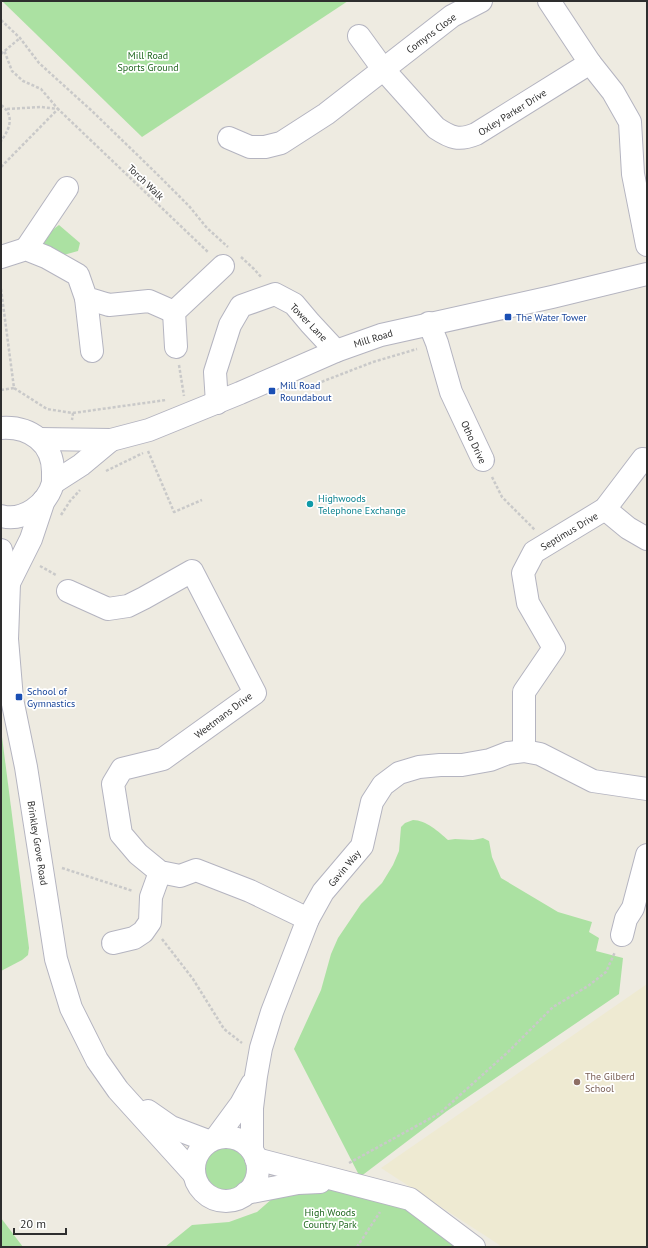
<svg xmlns="http://www.w3.org/2000/svg" width="648" height="1248" viewBox="0 0 648 1248" font-family="'PT Sans',sans-serif">
<style>
.education{fill:#eeead2}
.green{fill:#abe1a2}
.lines{fill:none;stroke-linecap:round;stroke-linejoin:round}
.minor-casing{stroke:#b4b4c0;stroke-width:24}
.path{stroke:#c9c9c9;stroke-width:2.5;stroke-dasharray:3 2;stroke-linecap:butt}
.minor{stroke:#fff;stroke-width:22}
.transit-dot{fill:#1a4fb4;stroke:#fff;stroke-width:1.5}
.culture-dot{fill:#0f9aa8;stroke:#fff;stroke-width:1.5}
.education-dot{fill:#8d6e63;stroke:#fff;stroke-width:1.5}
.labels{text-anchor:middle;stroke-width:3.5;stroke-linejoin:round;paint-order:stroke}
.street-label{font-size:10px;fill:#2e2e2e;stroke:#fff}
.park-label{font-size:10px;fill:#216820;stroke:#fff}
.transit-label{font-size:10px;fill:#164399;stroke:#fff;text-anchor:start}
.culture-label{font-size:10px;fill:#0d838f;stroke:#fff;text-anchor:start}
.education-label{font-size:10px;fill:#785e54;stroke:#fff;text-anchor:start}
</style>
<rect width="100%" height="100%" fill="#eeebe1"/>
<!-- education -->
<path class="education" d="M 647,984 L 647,1247 L 501,1247 L 498,1244 L 381,1168 Z"/>
<!-- green -->
<g class="green">
<path d="M 2,1 L 348,1 L 142,137 Z"/>
<path d="M 59,225 L 80,243 L 78,251 L 60,256 L 43,247 L 43,237 Z"/>
<path d="M 1,729 L 29,948 L 28,955 L 22,960 L 1,971 Z"/>
<path d="M 413,820 C 426,820 439,832 448,840 L 455,839 L 473,840 L 483,838 L 489,841 L 492,857 L 501,878 L 558,912 L 592,922 L 589,932 L 599,938 L 596,951 L 623,958 L 619,994 L 447,1111 L 360,1177 L 294,1049 L 321,990 L 331,954 L 338,938 L 361,904 L 382,883 L 393,865 L 399,851 L 401,827 L 405,823 Z"/>
<circle cx="226" cy="1170" r="22"/>
<path d="M 327,1187 L 411,1209 L 459,1247 L 165,1247 L 192,1225 L 229,1222 L 257,1212 L 273,1198 Z"/>
<path d="M 1,1218 L 23,1247 L 1,1247 Z"/>
</g>
<g class="lines">
<!-- minor casing -->
<g class="minor-casing">
<g id="minor">
<path d="M 549,1 L 590,63"/>
<path d="M 359,36 L 383,69 L 436,128 C 451,138 459,141 476,134 L 590,63 L 613,92 L 630,122 L 633,174 L 647,245"/>
<path d="M 229,138 L 250,147 L 265,147 L 281,143 L 326,114 L 452,16 L 481,1"/>
<path d="M 26,249 L 67,188"/>
<path d="M 1,257 L 26,249 L 46,257 L 78,275 L 86,298 L 109,305 L 149,301 L 174,312"/>
<path d="M 86,298 L 92,351"/>
<path d="M 429,323 L 437,343 L 451,392 L 483,460"/>
<path d="M 176,347 L 174,312 L 223,266"/>
<path d="M 217,403 L 215,372 L 230,325 L 241,306 L 275,294 L 294,304 L 310,323 L 336,351"/>
<path d="M 1,428 C 30,426 54,443 53,474 C 53,477 53,480 53,483 C 47,505 23,522 1,516"/>
<path d="M 39,439 L 111,440 L 149,430 L 240,393 L 336,351 L 381,335 L 552,297 L 647,274"/>
<path d="M 53,483 L 81,465 L 111,440"/>
<path d="M 605,509 L 628,528 L 647,539"/>
<path d="M 1,550 L 9,583 L 7,639 L 12,699 L 26,767 L 56,959 L 71,1008 L 97,1060 L 118,1090 L 194,1174"/>
<path d="M 9,583 L 31,539 L 44,500"/>
<path d="M 68,591 L 108,609 L 128,606 L 144,598 L 192,571 L 255,693 L 163,759 L 122,769 L 113,784 L 121,834 L 138,854 L 160,872 L 180,876 L 196,870 L 250,891 L 308,919"/>
<path d="M 524,751 L 524,692 L 554,648 L 528,603 L 523,573 L 534,552 L 605,509 L 643,459"/>
<path d="M 622,935 L 626,919 L 633,908 L 647,855"/>
<path d="M 113,943 L 134,938 L 143,932 L 150,922 L 151,897 L 160,872"/>
<path d="M 148,1111 L 171,1127 L 208,1141"/>
<circle cx="226" cy="1169" r="32"/>
<path d="M 216,1138 L 241,1104 L 252,1084"/>
<path d="M 252,1150 L 252,1108 L 256,1076 L 261,1048 L 272,1012 L 308,919 L 323,892 L 362,846 L 372,802 L 383,785 L 399,773 L 419,767 L 440,765 L 462,765 L 490,760 L 508,753 L 524,751 L 540,754 L 593,781 L 647,789"/>
<path d="M 256,1159 L 410,1199 L 474,1247"/>
<path d="M 246,1193 L 298,1183 L 320,1182"/>
</g>
</g>
<!-- path -->
<g class="path">
<path d="M 1,20 L 20,38 L 39,63 L 92,111 L 156,173 L 189,206 L 207,228 L 228,247"/>
<path d="M 1,54 L 20,38"/>
<path d="M 1,105 C 15,115 10,129 1,141"/>
<path d="M 7,109 L 41,107 L 58,109 L 209,253"/>
<path d="M 1,167 L 58,109 L 41,89 L 23,81 L 12,71 L 4,50"/>
<path d="M 241,257 L 254,269 L 262,278"/>
<path d="M 1,289 L 14,388 L 47,409 L 73,413 L 72,420"/>
<path d="M 179,365 L 184,396"/>
<path d="M 303,389 L 373,362 L 417,349"/>
<path d="M 1,390 L 14,388"/>
<path d="M 73,413 L 166,400"/>
<path d="M 148,451 L 174,512 L 202,500"/>
<path d="M 106,471 L 143,453"/>
<path d="M 492,477 L 502,497 L 535,530"/>
<path d="M 61,515 L 70,501 L 80,490"/>
<path d="M 40,566 L 56,575"/>
<path d="M 62,868 L 133,891"/>
<path d="M 162,939 L 193,979 L 224,1029 L 242,1043"/>
<path d="M 349,1163 L 440,1113 L 508,1052 L 553,1007 L 588,986 L 606,972 L 615,952"/>
<path d="M 357,1247 L 380,1212"/>
</g>
<!-- minor -->
<use href="#minor" class="minor"/>
</g>
<!-- markers -->
<g class="transit-dot">
<rect x="504" y="313" width="8" height="8" rx="2"/>
<rect x="268" y="387" width="8" height="8" rx="2"/>
<rect x="15" y="693" width="8" height="8" rx="2"/>
</g>
<circle class="culture-dot" cx="310" cy="504" r="4"/>
<circle class="education-dot" cx="577" cy="1082" r="4"/>
<g class="labels">
<!-- street labels -->
<g class="street-label">
<text transform="translate(431 33) rotate(-37)" y="4">Comyns Close</text>
<text transform="translate(512 112) rotate(-32)" y="4">Oxley Parker Drive</text>
<text transform="translate(146 182) rotate(44)" y="4">Torch Walk</text>
<text transform="translate(309 322) rotate(46)" y="4">Tower Lane</text>
<text transform="translate(373 338) rotate(-17)" y="4">Mill Road</text>
<text transform="translate(474 442) rotate(65)" y="4">Otho Drive</text>
<text transform="translate(569 531) rotate(-31)" y="4">Septimus Drive</text>
<text transform="translate(223 715) rotate(-37)" y="4">Weetmans Drive</text>
<text transform="translate(38 843) rotate(81)" y="4">Brinkley Grove Road</text>
<text transform="translate(344 868) rotate(-50)" y="4">Gavin Way</text>
</g>
<!-- park labels -->
<g class="park-label">
<text x="148" y="59">Mill Road<tspan x="148" dy="12">Sports Ground</tspan></text>
<text x="330" y="1216">High Woods<tspan x="330" dy="12">Country Park</tspan></text>
</g>
<!-- transit labels -->
<g class="transit-label">
<text x="516" y="321">The Water Tower</text>
<text x="280" y="389">Mill Road<tspan x="280" dy="12">Roundabout</tspan></text>
<text x="27" y="695">School of<tspan x="27" dy="12">Gymnastics</tspan></text>
</g>
<!-- culture labels -->
<g class="culture-label">
<text x="318" y="502">Highwoods<tspan x="318" dy="12">Telephone Exchange</tspan></text>
</g>
<!-- education labels -->
<g class="education-label">
<text x="585" y="1080">The Gilberd<tspan x="585" dy="12">School</tspan></text>
</g>
</g>
<!-- border -->
<rect width="648" height="1248" fill="none" stroke="#2e2e2e" stroke-width="4"/>
<!-- scale -->
<path d="M14 1228v6h52v-6" fill="none" stroke="#2e2e2e" stroke-width="2"/>
<text x="20" y="1228" font-size="12" fill="#2e2e2e" stroke="#ffffff" stroke-width="3" paint-order="stroke">20 m</text>
</svg>
